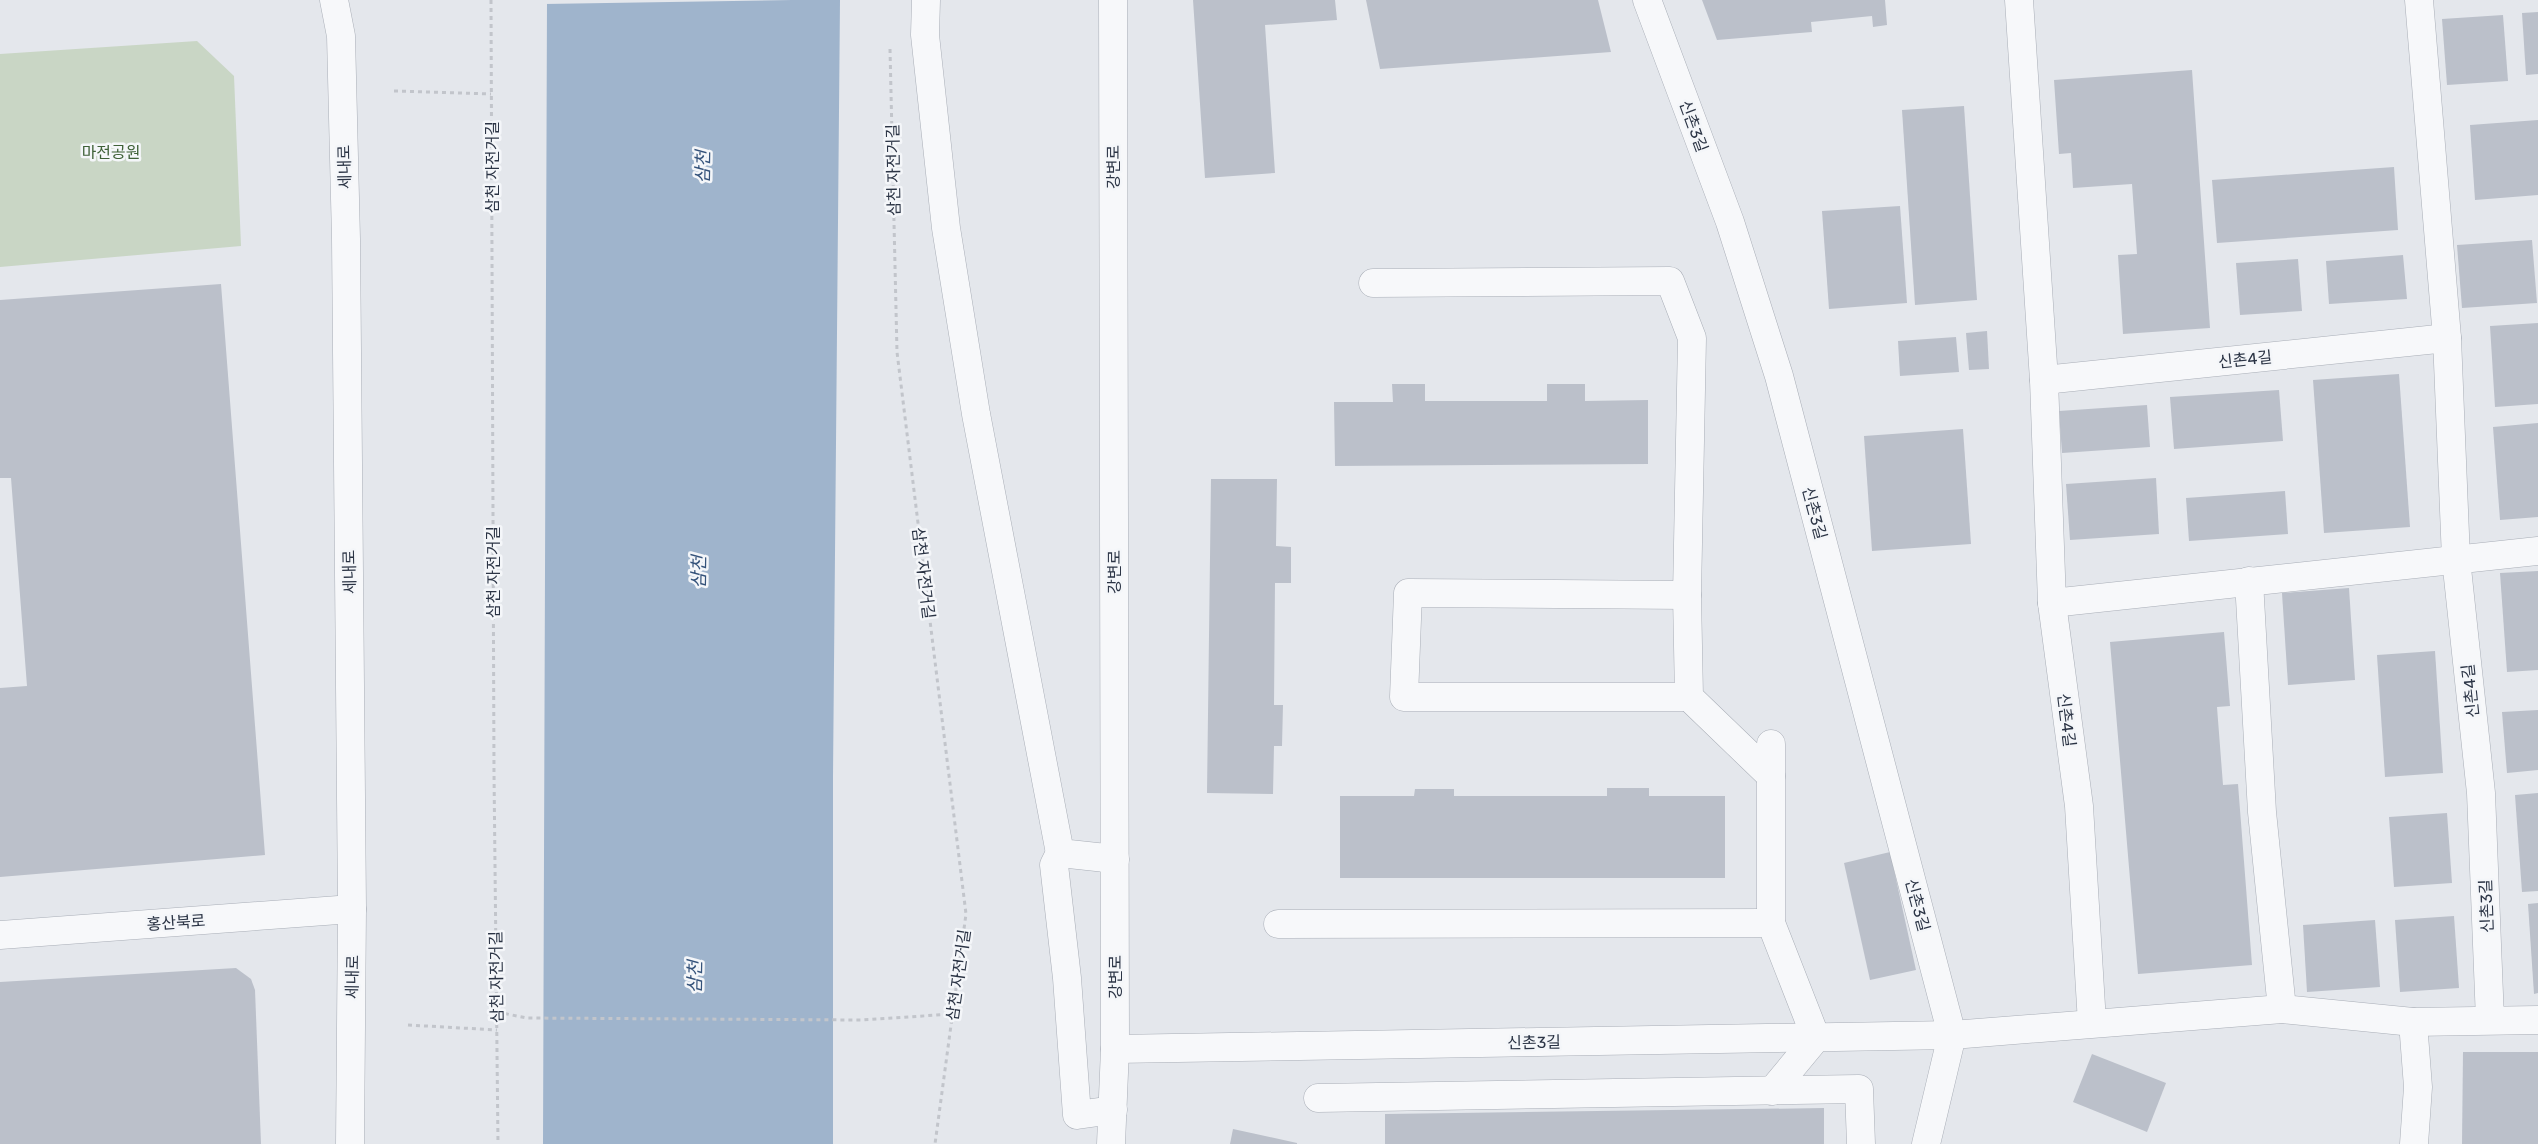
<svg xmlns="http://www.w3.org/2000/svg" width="2538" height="1144" viewBox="0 0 2538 1144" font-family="Rubik,'Noto Sans KR',sans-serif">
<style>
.green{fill:#c9d6c5}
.water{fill:#9fb4cc}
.pier{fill:#e4e7ec}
.building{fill:#bbc0ca}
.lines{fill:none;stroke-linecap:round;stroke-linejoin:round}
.minor-casing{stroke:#a9aeb7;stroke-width:29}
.path{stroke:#c2c5cb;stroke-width:3;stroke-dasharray:4 4;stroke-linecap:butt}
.minor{stroke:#f7f8fa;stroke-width:28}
.labels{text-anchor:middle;stroke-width:5;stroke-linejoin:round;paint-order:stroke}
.street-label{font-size:16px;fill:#2b3445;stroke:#f4f6f9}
.park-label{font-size:16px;fill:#3f6138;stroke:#f4f6f9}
.water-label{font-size:18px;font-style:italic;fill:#34527a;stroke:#f4f6f9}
</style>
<rect width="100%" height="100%" fill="#e4e7ec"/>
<!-- green -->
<path class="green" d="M 197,41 L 234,76 L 241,246 L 0,267 L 0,54 Z"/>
<!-- water -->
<path class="water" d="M 547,0 L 840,0 L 833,776 L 833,1144 L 543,1144 Z"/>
<!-- pier -->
<path class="pier" d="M 544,0 L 792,0 L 544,4 Z"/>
<!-- building -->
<g class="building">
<path d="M 1193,0 L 1335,0 L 1337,20 L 1265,25 L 1275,173 L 1205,178 Z"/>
<path d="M 1366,0 L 1598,0 L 1611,52 L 1380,69 Z"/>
<path d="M 1702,0 L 1885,0 L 1887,25 L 1873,27 L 1872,16 L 1811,22 L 1812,32 L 1717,40 Z"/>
<path d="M 2538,12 L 2538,74 L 2526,75 L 2522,13 Z"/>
<path d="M 2503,15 L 2508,81 L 2447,85 L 2442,19 Z"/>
<path d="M 2192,70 L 2210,328 L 2123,334 L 2118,255 L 2137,254 L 2132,184 L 2073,188 L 2071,153 L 2059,154 L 2054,80 Z"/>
<path d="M 1964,106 L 1977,300 L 1915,305 L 1902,110 Z"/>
<path d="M 2538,120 L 2538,195 L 2475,200 L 2470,125 Z"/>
<path d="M 2394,167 L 2398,230 L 2217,243 L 2212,180 Z"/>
<path d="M 1900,206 L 1907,303 L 1829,309 L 1822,211 Z"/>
<path d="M 2532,240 L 2537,303 L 2462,308 L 2457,245 Z"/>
<path d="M 2403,255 L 2407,299 L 2329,304 L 2326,261 Z"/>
<path d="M 2298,259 L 2302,311 L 2240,315 L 2236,263 Z"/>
<path d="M 221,284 L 265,855 L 0,877 L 0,688 L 27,686 L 11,478 L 0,478 L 0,300 Z"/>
<path d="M 2538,323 L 2538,404 L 2495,407 L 2490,326 Z"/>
<path d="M 1987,331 L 1989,369 L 1969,370 L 1966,333 Z"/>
<path d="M 1956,337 L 1959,372 L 1900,376 L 1898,341 Z"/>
<path d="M 2399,374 L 2410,527 L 2324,533 L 2313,380 Z"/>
<path d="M 1392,384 L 1425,384 L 1425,401 L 1547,401 L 1547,384 L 1585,384 L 1585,401 L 1648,400 L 1648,464 L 1335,466 L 1334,402 L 1393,402 Z"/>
<path d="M 2279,390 L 2283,441 L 2174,449 L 2170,397 Z"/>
<path d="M 2147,405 L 2150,447 L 2062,453 L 2059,411 Z"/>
<path d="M 2538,423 L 2538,517 L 2500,520 L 2493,427 Z"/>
<path d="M 1963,429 L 1971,544 L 1872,551 L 1864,436 Z"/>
<path d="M 2156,478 L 2159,534 L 2070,540 L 2066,484 Z"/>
<path d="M 1211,479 L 1277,479 L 1276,546 L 1291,547 L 1291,583 L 1275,583 L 1274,705 L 1283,705 L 1282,746 L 1274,746 L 1273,794 L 1207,793 Z"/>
<path d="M 2285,491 L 2288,534 L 2189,541 L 2186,498 Z"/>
<path d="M 2538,571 L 2538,670 L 2507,672 L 2500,573 Z"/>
<path d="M 2349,588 L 2355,680 L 2288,685 L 2282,593 Z"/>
<path d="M 2224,632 L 2230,706 L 2217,707 L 2223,785 L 2238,784 L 2252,965 L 2138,974 L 2110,642 Z"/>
<path d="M 2435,651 L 2443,773 L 2385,777 L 2377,655 Z"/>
<path d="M 2538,710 L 2538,770 L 2507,773 L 2502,712 Z"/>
<path d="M 1607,788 L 1649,788 L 1649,796 L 1725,796 L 1725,878 L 1340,878 L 1340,796 L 1414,796 L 1415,789 L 1454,789 L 1454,796 L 1607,796 Z"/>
<path d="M 2538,793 L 2538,891 L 2522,892 L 2515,795 Z"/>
<path d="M 2447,813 L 2452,883 L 2394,887 L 2389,817 Z"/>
<path d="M 1890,852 L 1916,970 L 1870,980 L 1844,863 Z"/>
<path d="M 2538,903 L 2538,993 L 2534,994 L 2528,904 Z"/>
<path d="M 2454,916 L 2459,988 L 2400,992 L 2395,920 Z"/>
<path d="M 2375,920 L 2380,987 L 2307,992 L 2303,925 Z"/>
<path d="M 236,968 L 251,979 L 255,990 L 261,1144 L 0,1144 L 0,982 Z"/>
<path d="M 2463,1052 L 2538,1052 L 2538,1144 L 2462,1144 Z"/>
<path d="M 2092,1054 L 2166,1083 L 2147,1132 L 2073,1102 Z"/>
<path d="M 1824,1108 L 1824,1144 L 1385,1144 L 1385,1114 Z"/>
<path d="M 1233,1129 L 1297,1143 L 1297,1144 L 1230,1144 Z"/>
</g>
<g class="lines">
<!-- minor casing -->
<g class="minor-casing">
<g id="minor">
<path d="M 334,0 L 341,36 L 346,239 L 352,909 L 350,1144"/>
<path d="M 926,0 L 925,35 L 946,228 L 976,414 L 1060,853 L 1115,859"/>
<path d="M 1647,0 L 1730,222 L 1779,376 L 1952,1035 L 1926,1144"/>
<path d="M 2019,0 L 2044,380 L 2052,603 L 2079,806 L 2092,1023"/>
<path d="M 2419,0 L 2447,338 L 2456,559 L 2481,793 L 2490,1020"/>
<path d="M 1373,283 L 1670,281 L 1692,338 L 1687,595 L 1689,697 L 1771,776"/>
<path d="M 2044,380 L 2447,338"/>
<path d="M 2249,581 L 2262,812 L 2282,1009"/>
<path d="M 1687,595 L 1408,593 L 1404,697 L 1689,697"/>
<path d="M 2052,603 L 2538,551"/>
<path d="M 1771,744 L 1771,923 L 1816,1038 L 1772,1091"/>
<path d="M 1060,853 L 1054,865 L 1067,978 L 1077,1115 L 1113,1110"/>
<path d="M 1278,924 L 1771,923"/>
<path d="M 0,935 L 352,909"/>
<path d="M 2413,1022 L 2418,1087 L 2414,1144"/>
<path d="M 1115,1049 L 1952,1035 L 2282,1009 L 2413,1022 L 2538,1020"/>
<path d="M 1318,1098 L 1859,1089 L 1861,1144"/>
<path d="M 1111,1144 L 1115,1049 L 1113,0"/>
</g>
</g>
<!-- path -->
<g class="path">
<path d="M 491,0 L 494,772 L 498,1144"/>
<path d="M 890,49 L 897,352 L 966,914 L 935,1144"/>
<path d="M 394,91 L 491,94"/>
<path d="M 497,1012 L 527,1018 L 861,1020 L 953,1014"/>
<path d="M 408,1025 L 497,1030"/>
</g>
<!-- minor -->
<use href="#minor" class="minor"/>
</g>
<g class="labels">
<!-- street labels -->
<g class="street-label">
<text transform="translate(1694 126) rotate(70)" y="6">신촌3길</text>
<text transform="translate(344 167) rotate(-91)" y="6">세내로</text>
<text transform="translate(492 167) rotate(-90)" y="6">삼천 자전거길</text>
<text transform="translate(1113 167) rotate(-90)" y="6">강변로</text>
<text transform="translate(893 170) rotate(-91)" y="6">삼천 자전거길</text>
<text transform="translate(2245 359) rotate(-6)" y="6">신촌4길</text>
<text transform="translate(1815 513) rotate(75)" y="6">신촌3길</text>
<text transform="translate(349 572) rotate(-91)" y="6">세내로</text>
<text transform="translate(493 572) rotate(-90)" y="6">삼천 자전거길</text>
<text transform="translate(1114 572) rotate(-90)" y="6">강변로</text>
<text transform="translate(924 573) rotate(83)" y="6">삼천 자전거길</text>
<text transform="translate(2470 691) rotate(-96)" y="6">신촌4길</text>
<text transform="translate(2067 720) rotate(83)" y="6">신촌4길</text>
<text transform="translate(1918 905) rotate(75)" y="6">신촌3길</text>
<text transform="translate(2486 906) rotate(-92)" y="6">신촌3길</text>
<text transform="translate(176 922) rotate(-4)" y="6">홍산북로</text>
<text transform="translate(958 975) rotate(-82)" y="6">삼천 자전거길</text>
<text transform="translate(352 977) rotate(-89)" y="6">세내로</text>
<text transform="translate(496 977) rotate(-91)" y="6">삼천 자전거길</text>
<text transform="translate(1115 977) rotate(-90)" y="6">강변로</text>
<text transform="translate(1534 1042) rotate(-1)" y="6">신촌3길</text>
</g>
<!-- park labels -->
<g class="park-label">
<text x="111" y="158">마전공원</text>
</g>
<!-- water labels -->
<g class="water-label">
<text transform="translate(703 167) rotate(-89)" y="6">삼천</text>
<text transform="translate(699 572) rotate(-89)" y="6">삼천</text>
<text transform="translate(695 977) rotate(-89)" y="6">삼천</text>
</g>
</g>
</svg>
